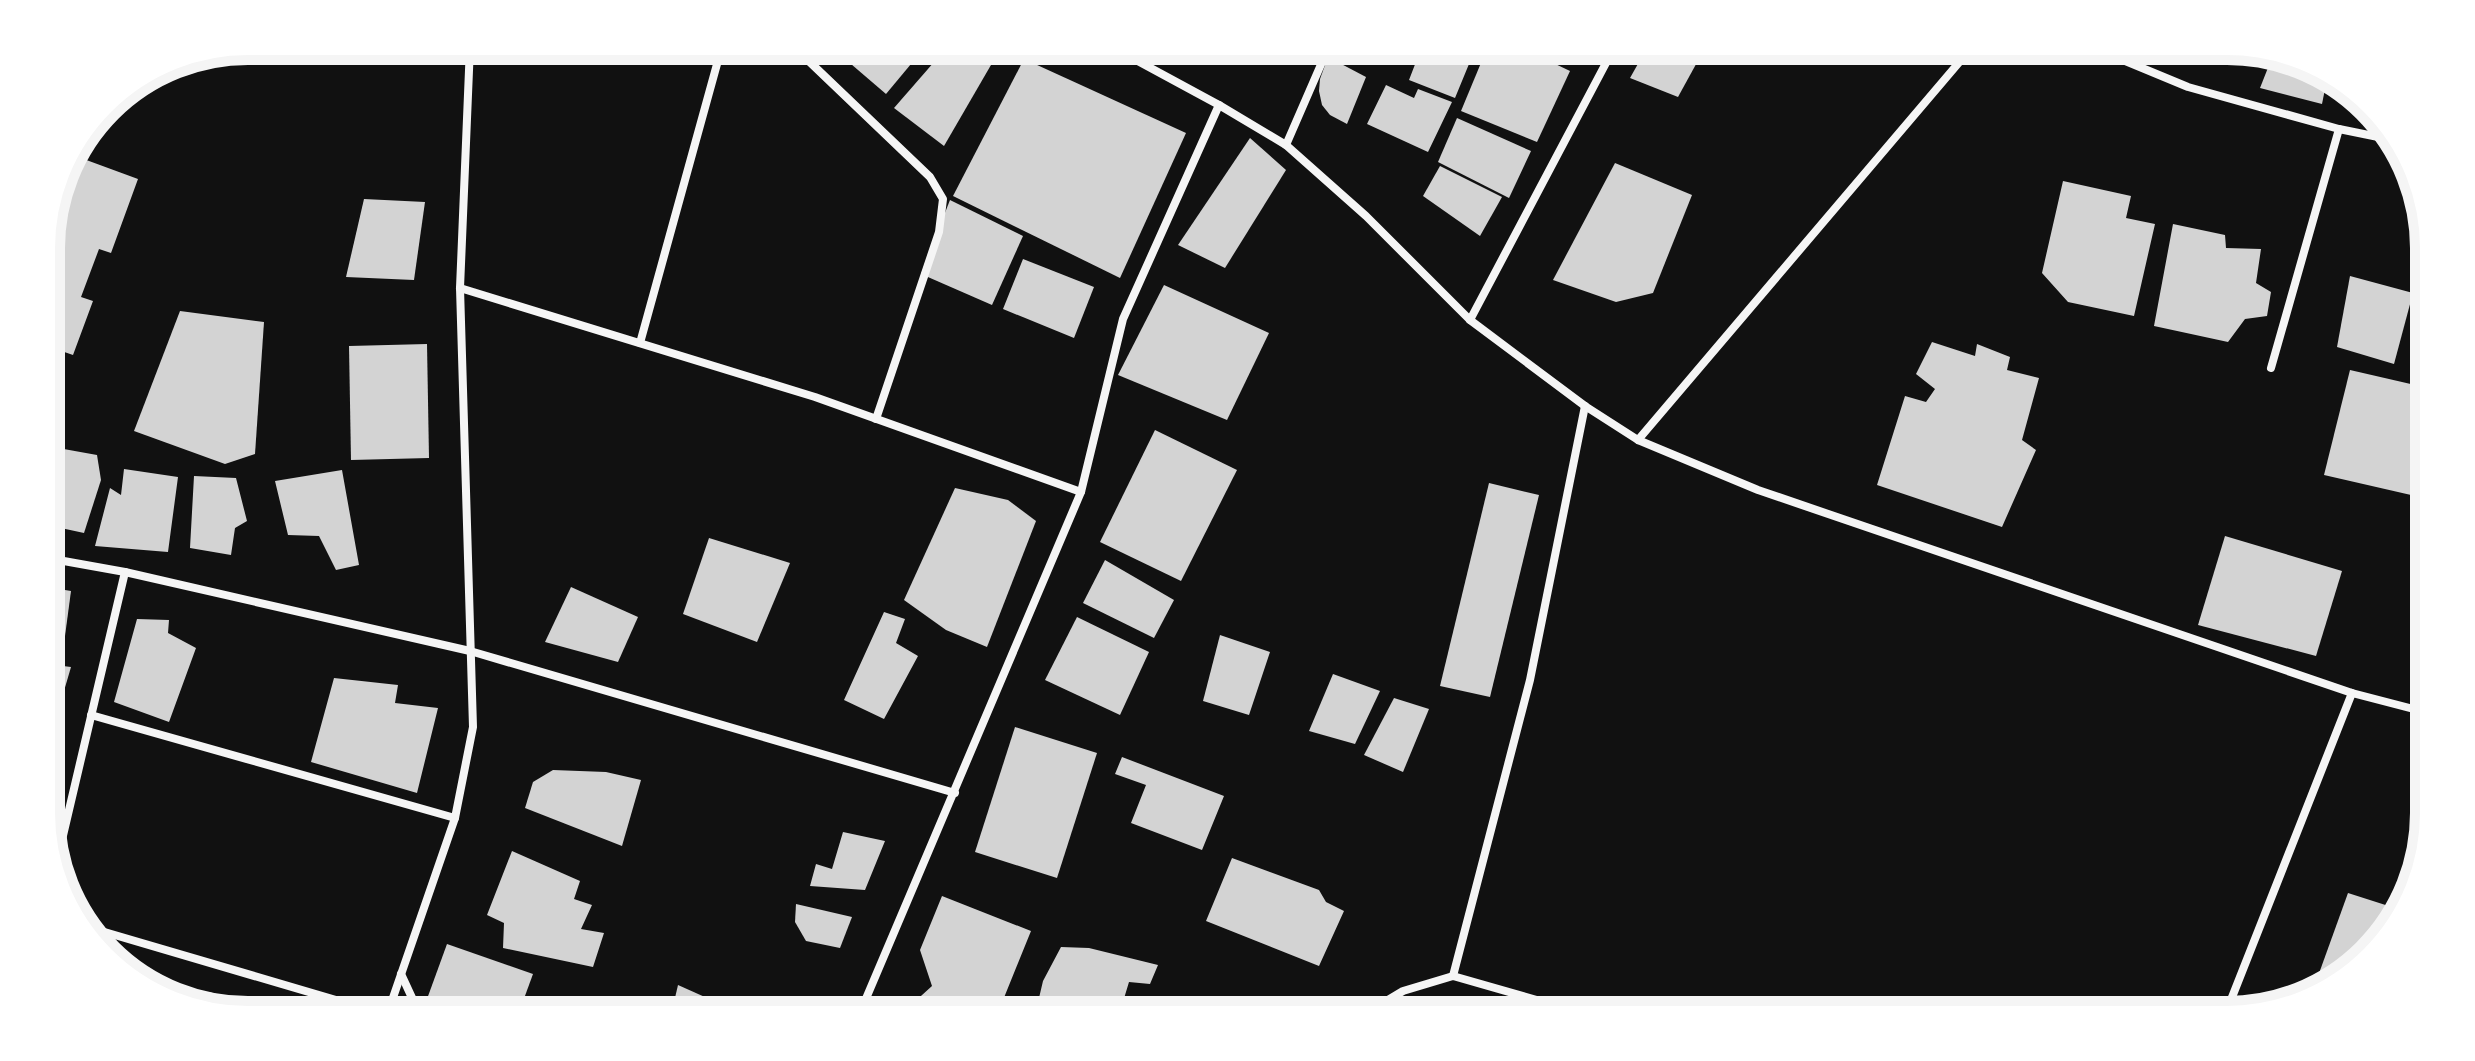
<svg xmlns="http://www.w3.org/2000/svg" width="2475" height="1061" viewBox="0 0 2475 1061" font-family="Manrope,sans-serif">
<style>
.building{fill:#d3d3d3}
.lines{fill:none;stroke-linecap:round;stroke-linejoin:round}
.minor{stroke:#f5f5f5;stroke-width:8}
.rim{fill:none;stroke:#f5f5f5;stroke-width:10}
</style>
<rect width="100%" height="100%" fill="#111"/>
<!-- building -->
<g class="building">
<path d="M 830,46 L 926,46 L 886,94 Z"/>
<path d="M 948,46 L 1002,46 L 944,146 L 894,108 Z"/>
<path d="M 1331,46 L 1382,46 L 1376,60 L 1356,52 L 1353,60 L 1329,50 Z"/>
<path d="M 1413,46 L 1476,47 L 1455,98 L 1409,80 L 1419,54 L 1411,51 Z"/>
<path d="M 1488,46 L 1518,46 L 1570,71 L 1537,142 L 1461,111 Z"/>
<path d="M 1648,46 L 1706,46 L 1678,97 L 1630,78 Z"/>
<path d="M 2273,55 L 2304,61 L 2327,79 L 2322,104 L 2260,88 Z"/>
<path d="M 1328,57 L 1366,77 L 1347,124 L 1330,115 L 1322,105 L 1319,91 L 1320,79 Z"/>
<path d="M 1024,59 L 1186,133 L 1120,278 L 953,196 Z"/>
<path d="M 1386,85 L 1414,98 L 1418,89 L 1452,102 L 1428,152 L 1367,124 Z"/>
<path d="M 1457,118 L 1531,151 L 1509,198 L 1438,162 Z"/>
<path d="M 1250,138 L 1286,170 L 1225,268 L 1178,245 Z"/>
<path d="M 70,154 L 138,179 L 111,253 L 99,249 L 81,297 L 93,301 L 73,355 L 47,346 L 46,235 Z"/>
<path d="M 1615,163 L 1692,195 L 1653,293 L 1616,302 L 1553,280 Z"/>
<path d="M 1440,166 L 1502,197 L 1480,236 L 1423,196 Z"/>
<path d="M 2063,181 L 2131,196 L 2126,218 L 2155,224 L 2134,316 L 2068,302 L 2042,273 Z"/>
<path d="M 364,199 L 425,202 L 414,280 L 346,277 Z"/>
<path d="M 950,200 L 1023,236 L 992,305 L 921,274 Z"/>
<path d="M 2173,224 L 2225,235 L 2226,248 L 2261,249 L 2256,283 L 2271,292 L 2267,316 L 2245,319 L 2228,342 L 2154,326 Z"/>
<path d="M 1023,259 L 1094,287 L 1074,338 L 1003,309 Z"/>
<path d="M 2350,276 L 2413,293 L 2394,364 L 2337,347 Z"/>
<path d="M 1164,285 L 1269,333 L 1227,420 L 1118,375 Z"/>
<path d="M 180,311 L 264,322 L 255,454 L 225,464 L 134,431 Z"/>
<path d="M 1932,342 L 1975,356 L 1977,344 L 2010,357 L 2007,370 L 2039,378 L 2022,440 L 2036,450 L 2002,527 L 1877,485 L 1905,396 L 1926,402 L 1935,389 L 1916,374 Z"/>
<path d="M 427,344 L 429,458 L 351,460 L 349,346 Z"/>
<path d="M 2350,370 L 2428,388 L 2428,424 L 2411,495 L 2324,475 Z"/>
<path d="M 1155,430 L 1237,470 L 1181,581 L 1100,542 Z"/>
<path d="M 47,446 L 97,455 L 101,480 L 84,533 L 47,525 Z"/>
<path d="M 124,469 L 178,477 L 168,552 L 95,546 L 110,488 L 121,495 Z"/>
<path d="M 342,470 L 359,565 L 336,570 L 319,536 L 288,535 L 275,481 Z"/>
<path d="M 194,476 L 236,478 L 247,521 L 235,528 L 231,555 L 190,548 Z"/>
<path d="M 1489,483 L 1539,495 L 1490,697 L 1440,686 Z"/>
<path d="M 955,488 L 1008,500 L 1036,521 L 987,647 L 946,630 L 904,600 Z"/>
<path d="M 2225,536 L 2342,571 L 2316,656 L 2198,625 Z"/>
<path d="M 709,538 L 790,563 L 757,642 L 683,614 Z"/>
<path d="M 1105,560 L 1174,600 L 1154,638 L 1083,603 Z"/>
<path d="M 47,587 L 71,591 L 63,651 L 47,649 Z"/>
<path d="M 571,587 L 638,617 L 618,662 L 545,642 Z"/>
<path d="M 2428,589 L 2428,616 L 2420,613 Z"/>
<path d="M 884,612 L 905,619 L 896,643 L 918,656 L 884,719 L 844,700 Z"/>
<path d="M 1077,617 L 1149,652 L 1120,715 L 1045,680 Z"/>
<path d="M 137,619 L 169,620 L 168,633 L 196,648 L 169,722 L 114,702 Z"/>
<path d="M 1220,635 L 1270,652 L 1249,715 L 1203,701 Z"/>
<path d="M 47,664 L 71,667 L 52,732 L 48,732 Z"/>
<path d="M 1333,674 L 1380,691 L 1355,744 L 1309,731 Z"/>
<path d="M 334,678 L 398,685 L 395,703 L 438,708 L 417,793 L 311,762 Z"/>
<path d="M 1394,698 L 1429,709 L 1403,772 L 1364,755 Z"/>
<path d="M 1015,727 L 1097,753 L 1057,878 L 975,852 Z"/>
<path d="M 1122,757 L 1224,796 L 1202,850 L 1131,823 L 1146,785 L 1115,774 Z"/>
<path d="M 553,770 L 606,772 L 641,780 L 622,846 L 525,808 L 533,782 Z"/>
<path d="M 843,832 L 885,841 L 865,890 L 810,886 L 816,864 L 832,869 Z"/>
<path d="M 512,851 L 580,881 L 574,899 L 592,905 L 581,929 L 604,933 L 593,967 L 503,948 L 504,923 L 487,915 Z"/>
<path d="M 1232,858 L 1319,890 L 1326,902 L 1344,911 L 1319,966 L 1206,921 Z"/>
<path d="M 2348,893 L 2398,909 L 2340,981 L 2313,990 Z"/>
<path d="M 942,896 L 1031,931 L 997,1015 L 908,1015 L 911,1005 L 932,986 L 920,950 Z"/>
<path d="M 796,904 L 852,917 L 840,948 L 806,941 L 795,922 Z"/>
<path d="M 447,944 L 533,974 L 518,1015 L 472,1015 L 427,999 Z"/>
<path d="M 1061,947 L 1089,948 L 1158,965 L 1150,984 L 1129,982 L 1119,1015 L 1035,1015 L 1043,981 Z"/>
<path d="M 678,985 L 725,1006 L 723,1015 L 671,1015 Z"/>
<path d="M 209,992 L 292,1014 L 292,1015 L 248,1015 L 205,1006 Z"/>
</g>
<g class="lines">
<!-- minor -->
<g class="minor">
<path d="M 793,46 L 930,177 L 943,199 L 939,232 L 876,419"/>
<path d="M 1110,46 L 1219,105 L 1286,145 L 1366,216 L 1470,320 L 1585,406 L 1638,440 L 1758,490 L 2352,693 L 2429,713"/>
<path d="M 2089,46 L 2188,87 L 2339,129 L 2393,140"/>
<path d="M 1286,145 L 1329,46"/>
<path d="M 460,288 L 815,397 L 1081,492"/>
<path d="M 1470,320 L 1615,46"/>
<path d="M 640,343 L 722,46"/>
<path d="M 2271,368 L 2339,129"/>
<path d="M 1638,440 L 1973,46"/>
<path d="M 47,558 L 125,572 L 470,651 L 955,793"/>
<path d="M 91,715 L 455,818"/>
<path d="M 57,861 L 125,572"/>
<path d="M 84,926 L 387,1015"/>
<path d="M 401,974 L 420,1015"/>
<path d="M 1453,976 L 1530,680 L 1585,406"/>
<path d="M 387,1015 L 455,818 L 473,727 L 460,288 L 470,46"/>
<path d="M 859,1015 L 1081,492 L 1123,319 L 1219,105"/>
<path d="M 1363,1015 L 1403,991 L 1453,976 L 1589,1015"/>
<path d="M 2225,1015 L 2352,693"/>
</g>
</g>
<!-- crop -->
<path d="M0 0H2475V1061H0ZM248 60H2227A188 188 0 0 1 2415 248V813A188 188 0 0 1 2227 1001H248A188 188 0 0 1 60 813V248A188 188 0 0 1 248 60Z" fill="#fff" fill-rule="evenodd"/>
<path class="rim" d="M248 60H2227A188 188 0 0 1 2415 248V813A188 188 0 0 1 2227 1001H248A188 188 0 0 1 60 813V248A188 188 0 0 1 248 60Z"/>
</svg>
